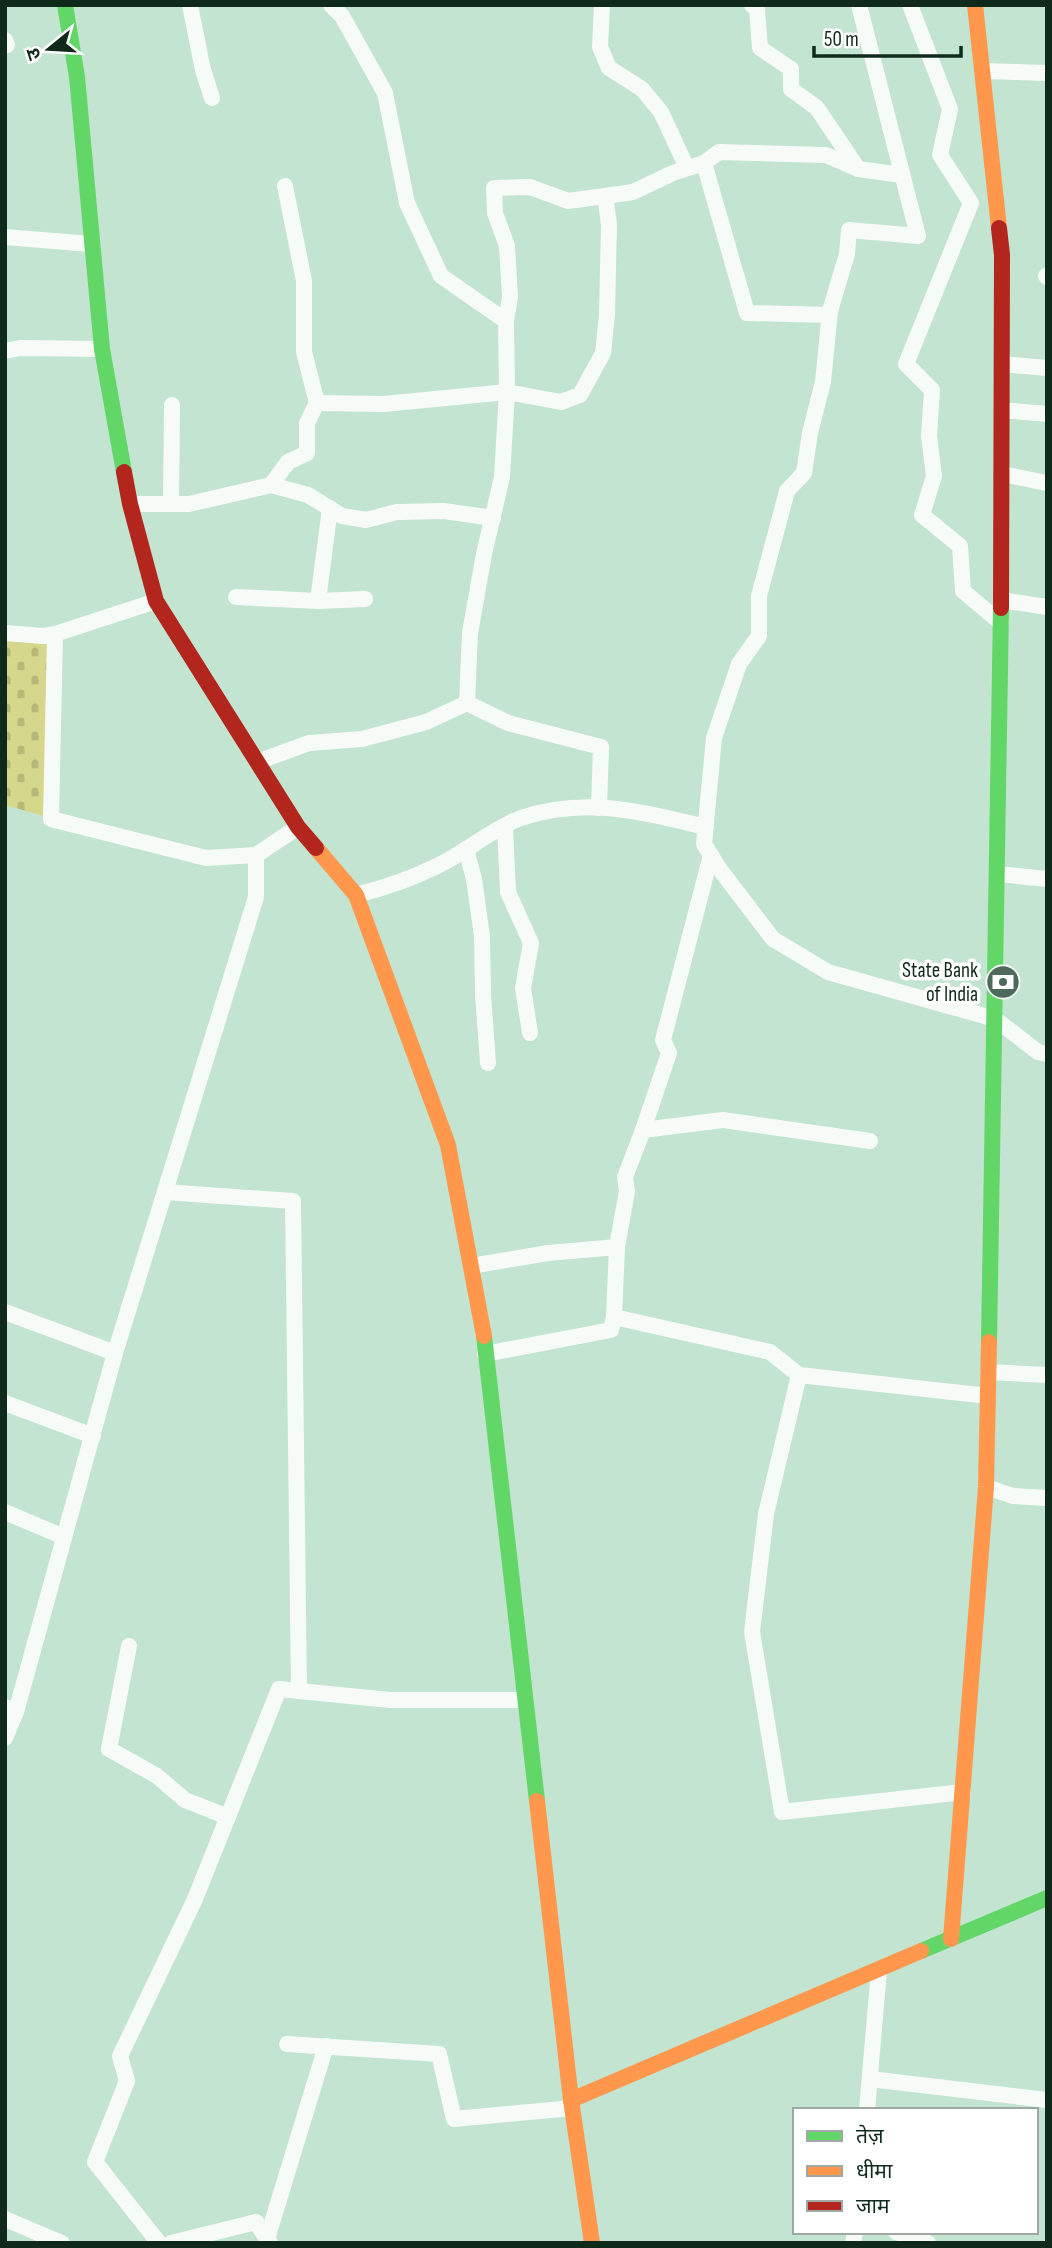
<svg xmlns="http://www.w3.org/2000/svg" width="1052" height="2248" viewBox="0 0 1052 2248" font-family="'Sofia Sans Condensed','Noto Sans Devanagari',sans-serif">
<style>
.cemetery{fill:url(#cemetery-stones)}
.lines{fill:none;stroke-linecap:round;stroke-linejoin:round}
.street{stroke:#f6fbf8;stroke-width:16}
.fast{stroke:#63d668;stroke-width:16}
.slow{stroke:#ff974d;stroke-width:16}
.jam{stroke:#b3261e;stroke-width:16}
.labels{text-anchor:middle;stroke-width:7;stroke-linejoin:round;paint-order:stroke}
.poi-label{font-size:21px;fill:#0f291b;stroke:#fff;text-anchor:end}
</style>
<defs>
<pattern id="cemetery-stones" width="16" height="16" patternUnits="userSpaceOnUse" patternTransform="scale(1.75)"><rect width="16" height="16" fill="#d5d78c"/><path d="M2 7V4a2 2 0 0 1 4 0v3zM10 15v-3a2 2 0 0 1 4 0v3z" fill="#b6b978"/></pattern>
</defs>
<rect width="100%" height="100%" fill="#c2e4d0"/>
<!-- cemetery -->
<path class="cemetery" d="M 5,637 L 48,639 L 44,816 L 5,805 Z"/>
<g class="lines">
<!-- street -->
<g class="street">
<path d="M 190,5 L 203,70 L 212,98"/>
<path d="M 331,5 L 342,16 L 385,93 L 407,203 L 441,276 L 506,321"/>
<path d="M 602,5 L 600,47 L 609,68 L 642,89 L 661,112 L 687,168"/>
<path d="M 752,5 L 757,9 L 760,48 L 791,69 L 791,89 L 817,108 L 858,169"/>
<path d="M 859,5 L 918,236 L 849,230 L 847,254 L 830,311 L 823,382 L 810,433 L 804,473 L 787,491 L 759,596 L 759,636 L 739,664 L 714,738 L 704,844 L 718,867 L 773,939 L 828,972 L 995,1019 L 1038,1052 L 1047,1054"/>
<path d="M 910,5 L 950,109 L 940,155 L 971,203 L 906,364 L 932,390 L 929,436 L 934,476 L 922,515 L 960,546 L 963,591 L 1001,623"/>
<path d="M 5,40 L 7,45"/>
<path d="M 982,71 L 1047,73"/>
<path d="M 704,163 L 747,313 L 829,315"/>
<path d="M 285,186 L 304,281 L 304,352 L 317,403"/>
<path d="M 605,196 L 633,192 L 673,173 L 704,163 L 719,152 L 826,155 L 858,169 L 902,175"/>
<path d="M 5,237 L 91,244"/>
<path d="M 1046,276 L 1047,277"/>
<path d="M 5,351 L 20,348 L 102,349"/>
<path d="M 1002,364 L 1047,368"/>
<path d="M 1002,410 L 1047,414"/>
<path d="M 1002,474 L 1047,483"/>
<path d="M 271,485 L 288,462 L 307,453 L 307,423 L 317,403 L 384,404 L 507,392 L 561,402 L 580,395 L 603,353 L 607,315 L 609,224 L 605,196 L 568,201 L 530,187 L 494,188 L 495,213 L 507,246 L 510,297 L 506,321 L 507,392 L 502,477 L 484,554 L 470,633 L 467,703"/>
<path d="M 171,503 L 172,405"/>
<path d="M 130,504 L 189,504 L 271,485 L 308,495 L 342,516 L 366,520 L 397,512 L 444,511 L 493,518"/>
<path d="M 236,597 L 318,601 L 330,508"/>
<path d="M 1001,600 L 1047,607"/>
<path d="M 318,601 L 365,599"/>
<path d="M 5,633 L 43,636 L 55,634 L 51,819 L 206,858 L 256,855 L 298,827"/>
<path d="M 55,634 L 156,601"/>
<path d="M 257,762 L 309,743 L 362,739 L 426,722 L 467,703 L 508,723 L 601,747 L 599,808"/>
<path d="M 505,827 L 508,892 L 531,943 L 523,988 L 530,1033"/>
<path d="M 466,849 L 474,879 L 482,936 L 483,995 L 488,1063"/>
<path d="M 998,874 L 1047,879"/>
<path d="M 356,895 C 384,888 411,879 437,866 C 463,854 495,827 521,818 C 587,796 641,812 706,827"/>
<path d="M 643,1130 L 723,1120 L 870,1141"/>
<path d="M 165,1192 L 293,1201 L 299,1691"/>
<path d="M 617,1247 L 627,1191 L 625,1177 L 643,1130 L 669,1053 L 663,1040 L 711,855"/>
<path d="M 471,1266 L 548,1253 L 617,1247 L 614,1317"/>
<path d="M 5,1312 L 115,1353"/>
<path d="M 485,1354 L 611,1330 L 614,1317 L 770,1352 L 799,1375 L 988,1396"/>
<path d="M 988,1372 L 1047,1375"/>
<path d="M 799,1375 L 766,1514 L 752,1632 L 782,1812 L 963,1792"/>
<path d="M 5,1403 L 93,1436"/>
<path d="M 986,1487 L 1013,1496 L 1047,1498"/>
<path d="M 5,1512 L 64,1537"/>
<path d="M 129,1646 L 109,1749 L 157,1776 L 185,1800 L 228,1817"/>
<path d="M 5,1707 L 16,1712 L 115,1353 L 256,897 L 256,855"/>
<path d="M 5,1738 L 16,1712"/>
<path d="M 287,2044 L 439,2054 L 454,2119 L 572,2108"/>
<path d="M 870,2079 L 1047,2100"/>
<path d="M 867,2110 L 879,1970"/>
<path d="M 5,2219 L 62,2243"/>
<path d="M 896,2232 L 928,2243"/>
<path d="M 267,2239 L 326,2046"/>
<path d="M 159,2243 L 95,2162 L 127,2081 L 120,2056 L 195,1899 L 279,1689 L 390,1700 L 525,1700"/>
<path d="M 171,2243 L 256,2222 L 270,2243"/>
<path d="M 853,2243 L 855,2232"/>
</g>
<!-- fast -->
<g class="fast">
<path d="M 65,5 L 77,77 L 102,349 L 124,472"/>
<path d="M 484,1336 L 537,1801"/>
<path d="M 989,1342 L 1001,608"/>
<path d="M 921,1951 L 1047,1898"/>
</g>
<!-- slow -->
<g class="slow">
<path d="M 975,5 L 999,228"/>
<path d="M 316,848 L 356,895 L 448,1145 L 484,1336"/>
<path d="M 537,1801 L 571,2100 L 592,2243"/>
<path d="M 951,1939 L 986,1487 L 989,1342"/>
<path d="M 571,2100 L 921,1951"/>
</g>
<!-- jam -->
<g class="jam">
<path d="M 999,228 L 1002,255 L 1001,608"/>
<path d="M 124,472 L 130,504 L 156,601 L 298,827 L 316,848"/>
</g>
</g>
<!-- icons -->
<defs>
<g id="bank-disc" transform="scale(1.75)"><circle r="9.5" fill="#4e6a5a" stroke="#fff"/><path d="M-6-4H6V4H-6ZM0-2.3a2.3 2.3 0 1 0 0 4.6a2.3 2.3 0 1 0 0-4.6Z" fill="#fff"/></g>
</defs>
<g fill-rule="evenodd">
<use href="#bank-disc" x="1003" y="982"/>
</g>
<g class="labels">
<!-- poi labels -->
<g class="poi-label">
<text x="978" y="977">State Bank<tspan x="978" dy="24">of India</tspan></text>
</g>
</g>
<!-- border -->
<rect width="1052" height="2248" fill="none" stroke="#0f291b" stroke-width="14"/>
<!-- legend -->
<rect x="793" y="2108" width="245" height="126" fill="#ffffff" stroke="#9fa9a4" stroke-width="2"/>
<rect x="807" y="2131" width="35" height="10" fill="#63d668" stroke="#9fa9a4" stroke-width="2"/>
<text x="856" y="2143" font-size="21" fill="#0f291b">तेज़</text>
<rect x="807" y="2166" width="35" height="10" fill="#ff974d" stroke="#9fa9a4" stroke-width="2"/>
<text x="856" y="2178" font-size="21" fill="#0f291b">धीमा</text>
<rect x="807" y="2201" width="35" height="10" fill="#b3261e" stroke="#9fa9a4" stroke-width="2"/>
<text x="856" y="2213" font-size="21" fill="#0f291b">जाम</text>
<!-- north arrow -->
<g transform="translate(49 49) rotate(252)" stroke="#ffffff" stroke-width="5" paint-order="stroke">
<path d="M0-5L12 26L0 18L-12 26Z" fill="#0f291b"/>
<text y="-10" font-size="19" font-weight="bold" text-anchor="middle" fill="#0f291b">उ</text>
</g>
<!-- scale -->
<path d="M814 46v10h147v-10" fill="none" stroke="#0f291b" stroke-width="3.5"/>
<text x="824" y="46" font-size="21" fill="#0f291b" stroke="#ffffff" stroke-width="5" paint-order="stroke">50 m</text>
</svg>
